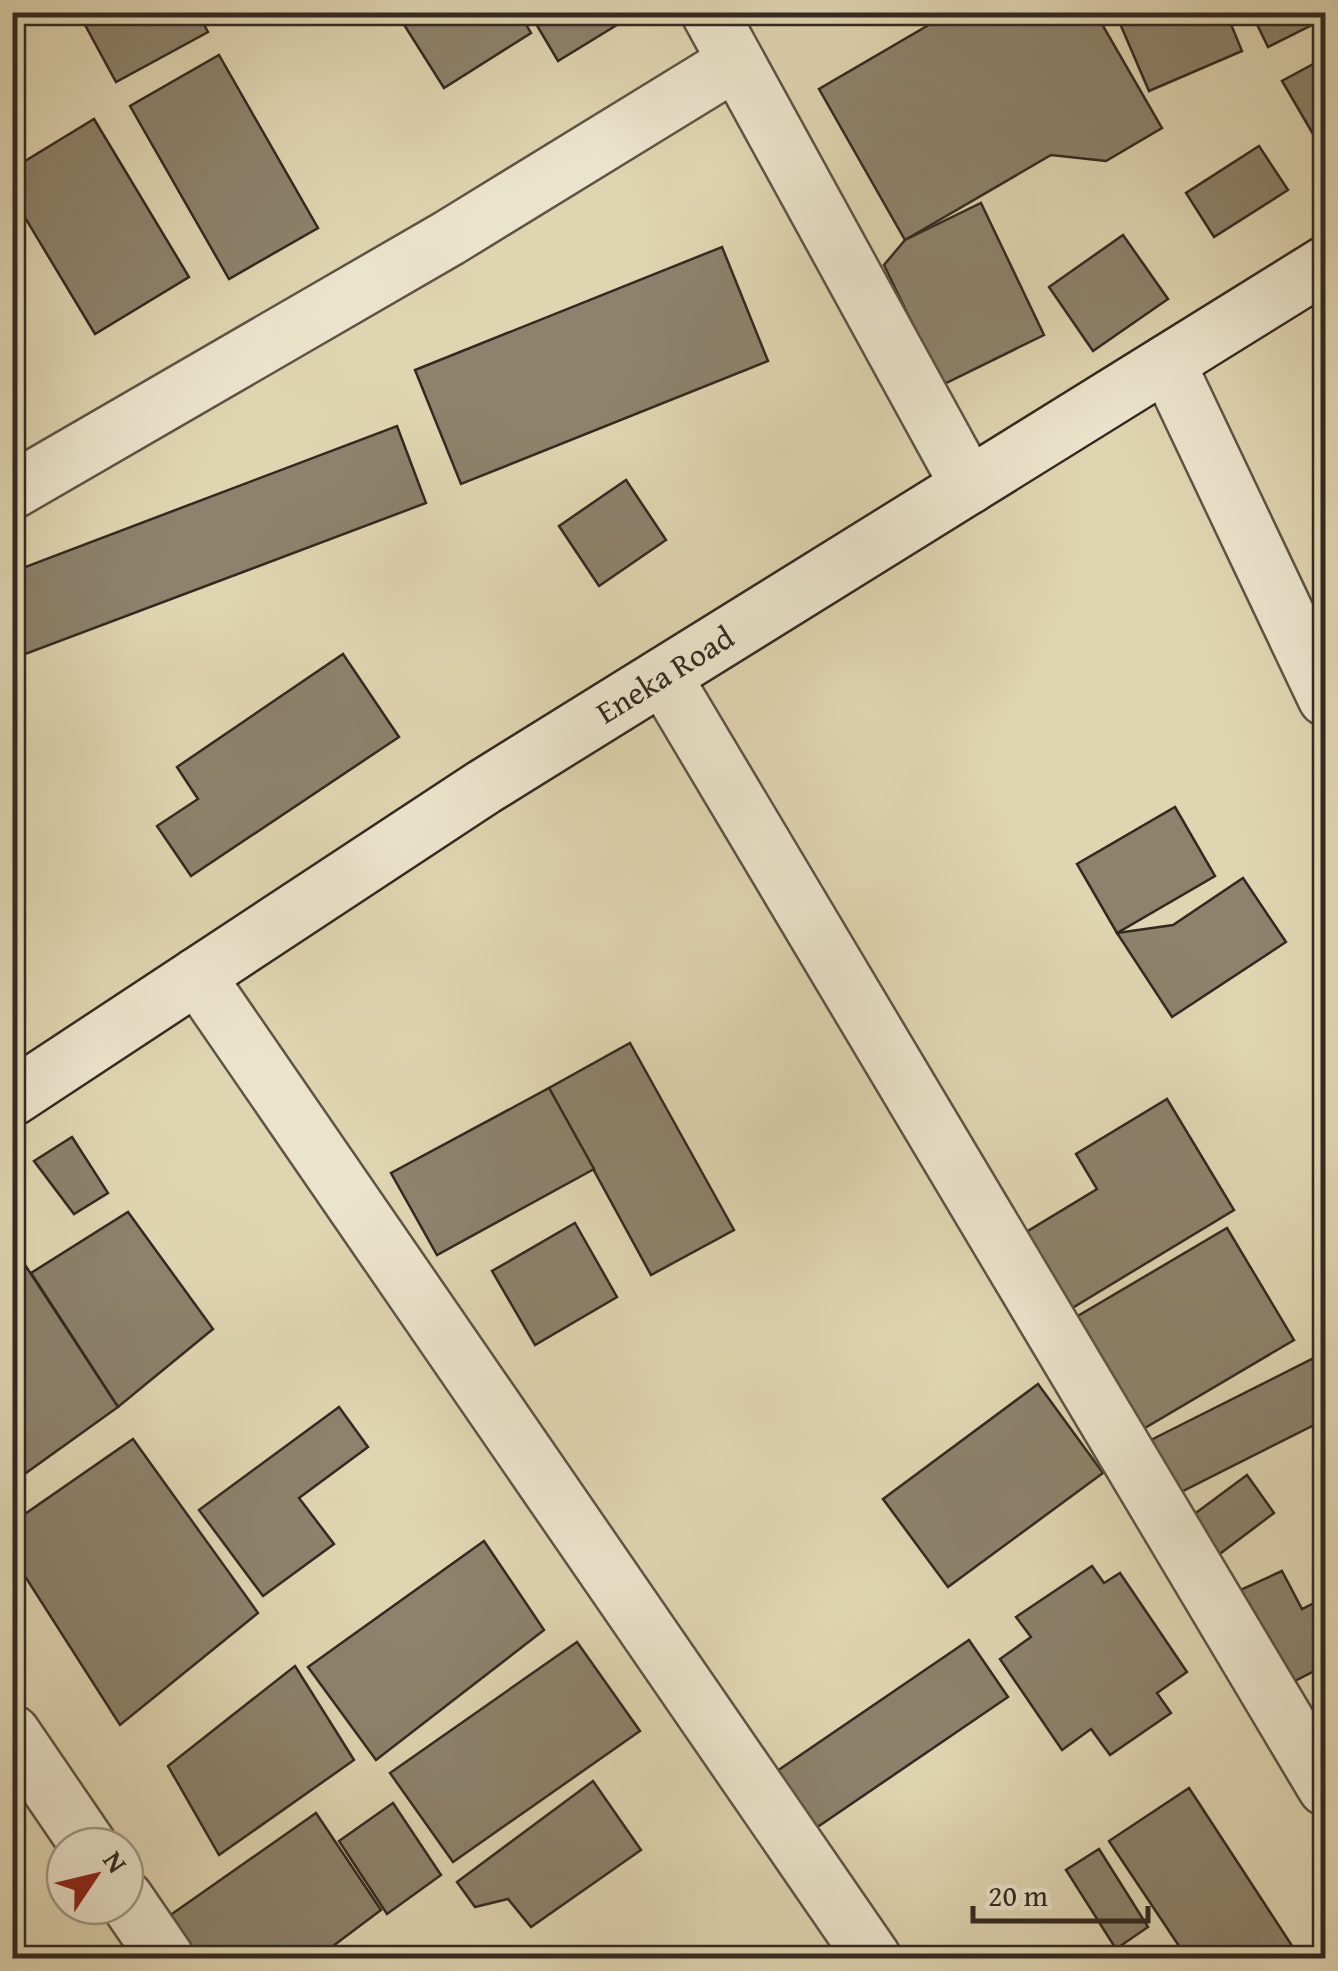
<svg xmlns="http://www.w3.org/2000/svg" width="1338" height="1971" viewBox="0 0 1338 1971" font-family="'Gentium Book Plus',serif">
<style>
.building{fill:#8d826c;stroke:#332921;stroke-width:2.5}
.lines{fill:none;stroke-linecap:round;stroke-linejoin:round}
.street-casing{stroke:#5e5445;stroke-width:60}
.secondary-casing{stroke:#332921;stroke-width:60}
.street{stroke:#ebe4cc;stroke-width:55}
.secondary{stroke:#ebe4cc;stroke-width:55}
.labels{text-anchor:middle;stroke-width:8;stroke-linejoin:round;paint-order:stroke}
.street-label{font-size:32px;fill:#332921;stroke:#ebe4cc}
</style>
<rect width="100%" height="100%" fill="#e0d5b1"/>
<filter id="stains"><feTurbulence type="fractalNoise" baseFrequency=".002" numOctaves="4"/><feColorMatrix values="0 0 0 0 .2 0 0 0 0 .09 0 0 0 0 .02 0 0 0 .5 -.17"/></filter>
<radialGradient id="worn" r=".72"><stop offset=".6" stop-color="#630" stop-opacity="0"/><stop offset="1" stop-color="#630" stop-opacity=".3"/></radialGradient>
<!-- building -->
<g class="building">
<path d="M 78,12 L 197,12 L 208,32 L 116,82 Z"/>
<path d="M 396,12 L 519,12 L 531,33 L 444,88 Z"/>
<path d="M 529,12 L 638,12 L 558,61 Z"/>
<path d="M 951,12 L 1095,12 L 1162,128 L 1106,161 L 1051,155 L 905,240 L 819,89 Z"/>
<path d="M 1115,12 L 1226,12 L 1242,51 L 1149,91 Z"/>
<path d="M 1251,12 L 1326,12 L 1326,18 L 1268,47 Z"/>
<path d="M 219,55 L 318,228 L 229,279 L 130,106 Z"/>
<path d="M 1326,57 L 1326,127 L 1313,134 L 1282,81 Z"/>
<path d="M 94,119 L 189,277 L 95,334 L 12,196 L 12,169 Z"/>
<path d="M 1259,146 L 1288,190 L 1214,237 L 1186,193 Z"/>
<path d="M 981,203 L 1044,335 L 942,385 L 884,265 L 905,240 Z"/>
<path d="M 1123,235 L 1168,299 L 1093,351 L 1049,287 Z"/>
<path d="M 722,247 L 768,361 L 461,484 L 415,370 Z"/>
<path d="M 397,426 L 426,503 L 12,659 L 12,572 Z"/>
<path d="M 626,480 L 666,540 L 599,586 L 559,526 Z"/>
<path d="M 343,654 L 399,737 L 191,876 L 157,826 L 198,799 L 177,767 Z"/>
<path d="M 1175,807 L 1215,876 L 1117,933 L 1077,864 Z"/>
<path d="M 1243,878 L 1286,942 L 1172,1017 L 1117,933 L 1173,925 Z"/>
<path d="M 630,1043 L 734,1230 L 651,1275 L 549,1088 Z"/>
<path d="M 549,1088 L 594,1169 L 437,1255 L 391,1173 Z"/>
<path d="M 1167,1099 L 1234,1210 L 1064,1313 L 1018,1237 L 1097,1189 L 1076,1154 Z"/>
<path d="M 72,1137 L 108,1193 L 74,1214 L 34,1161 Z"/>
<path d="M 128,1212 L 213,1329 L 118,1407 L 31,1273 Z"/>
<path d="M 575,1223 L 617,1297 L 535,1345 L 492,1271 Z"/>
<path d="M 1227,1228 L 1294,1340 L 1138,1432 L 1071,1320 Z"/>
<path d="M 12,1245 L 118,1407 L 12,1483 Z"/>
<path d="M 1312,1359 L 1326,1385 L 1326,1419 L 1173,1496 L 1145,1443 Z"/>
<path d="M 1038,1384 L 1103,1473 L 948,1587 L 883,1499 Z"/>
<path d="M 339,1407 L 368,1447 L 299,1498 L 334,1544 L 263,1596 L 199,1510 Z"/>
<path d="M 133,1439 L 258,1613 L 120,1725 L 12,1556 L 12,1523 Z"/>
<path d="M 1247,1475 L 1274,1513 L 1217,1556 L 1189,1518 Z"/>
<path d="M 484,1541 L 544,1630 L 376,1760 L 308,1667 Z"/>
<path d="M 1092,1566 L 1104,1583 L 1120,1573 L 1187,1672 L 1157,1693 L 1171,1713 L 1110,1755 L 1091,1729 L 1062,1750 L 1000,1659 L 1031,1637 L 1016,1617 Z"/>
<path d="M 1282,1571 L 1302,1609 L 1326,1597 L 1326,1665 L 1285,1686 L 1238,1591 Z"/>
<path d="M 969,1640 L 1008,1697 L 816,1828 L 777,1771 Z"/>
<path d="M 577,1642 L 640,1731 L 453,1862 L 390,1773 Z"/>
<path d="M 295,1666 L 354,1760 L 219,1855 L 168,1766 Z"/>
<path d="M 593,1781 L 641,1850 L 531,1927 L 508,1899 L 475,1907 L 457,1882 Z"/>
<path d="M 1189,1788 L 1300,1958 L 1187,1958 L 1109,1841 Z"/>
<path d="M 393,1803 L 441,1875 L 387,1914 L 339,1841 Z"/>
<path d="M 316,1813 L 381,1910 L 317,1958 L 197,1958 L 169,1916 Z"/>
<path d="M 1099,1849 L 1148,1927 L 1116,1949 L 1066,1870 Z"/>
</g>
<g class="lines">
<!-- street casing -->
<g class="street-casing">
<g id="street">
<path d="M 709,12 L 969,486"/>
<path d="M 1167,363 L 1326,698"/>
<path d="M 12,491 L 449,238 L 734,63"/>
<path d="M 663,676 L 1326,1788"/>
<path d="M 197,976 L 873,1958"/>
<path d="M 12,1733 L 89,1846"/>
<path d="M 125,1898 L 166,1958"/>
</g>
</g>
<!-- secondary casing -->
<g class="secondary-casing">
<g id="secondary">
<path id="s1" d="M 12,1098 L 484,787 L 1326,264"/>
</g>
</g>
<!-- street -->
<use href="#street" class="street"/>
<!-- secondary -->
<use href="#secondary" class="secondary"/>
</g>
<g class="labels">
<!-- street labels -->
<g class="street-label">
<text dy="11" stroke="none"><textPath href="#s1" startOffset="778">Eneka Road</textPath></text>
</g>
</g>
<!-- margin -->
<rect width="1338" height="1971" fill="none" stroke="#e0d5b1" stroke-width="50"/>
<rect x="15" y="15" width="1308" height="1941" fill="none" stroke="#332921" stroke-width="5"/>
<rect x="25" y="25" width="1288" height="1921" fill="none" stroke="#332921" stroke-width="2.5"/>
<!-- north arrow -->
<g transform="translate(95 1876) rotate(55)"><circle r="48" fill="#ebe4cc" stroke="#a19988" stroke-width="2.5"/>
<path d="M0-8L18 38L0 25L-18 38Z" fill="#8f2418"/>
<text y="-15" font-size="28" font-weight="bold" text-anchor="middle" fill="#332921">N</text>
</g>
<!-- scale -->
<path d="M973 1906v15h175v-15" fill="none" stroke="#332921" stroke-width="5"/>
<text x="988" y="1906" font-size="30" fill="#332921" stroke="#ebe4cc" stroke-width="8" paint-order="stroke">20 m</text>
<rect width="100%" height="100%" filter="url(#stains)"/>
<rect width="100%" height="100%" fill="url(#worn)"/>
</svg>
